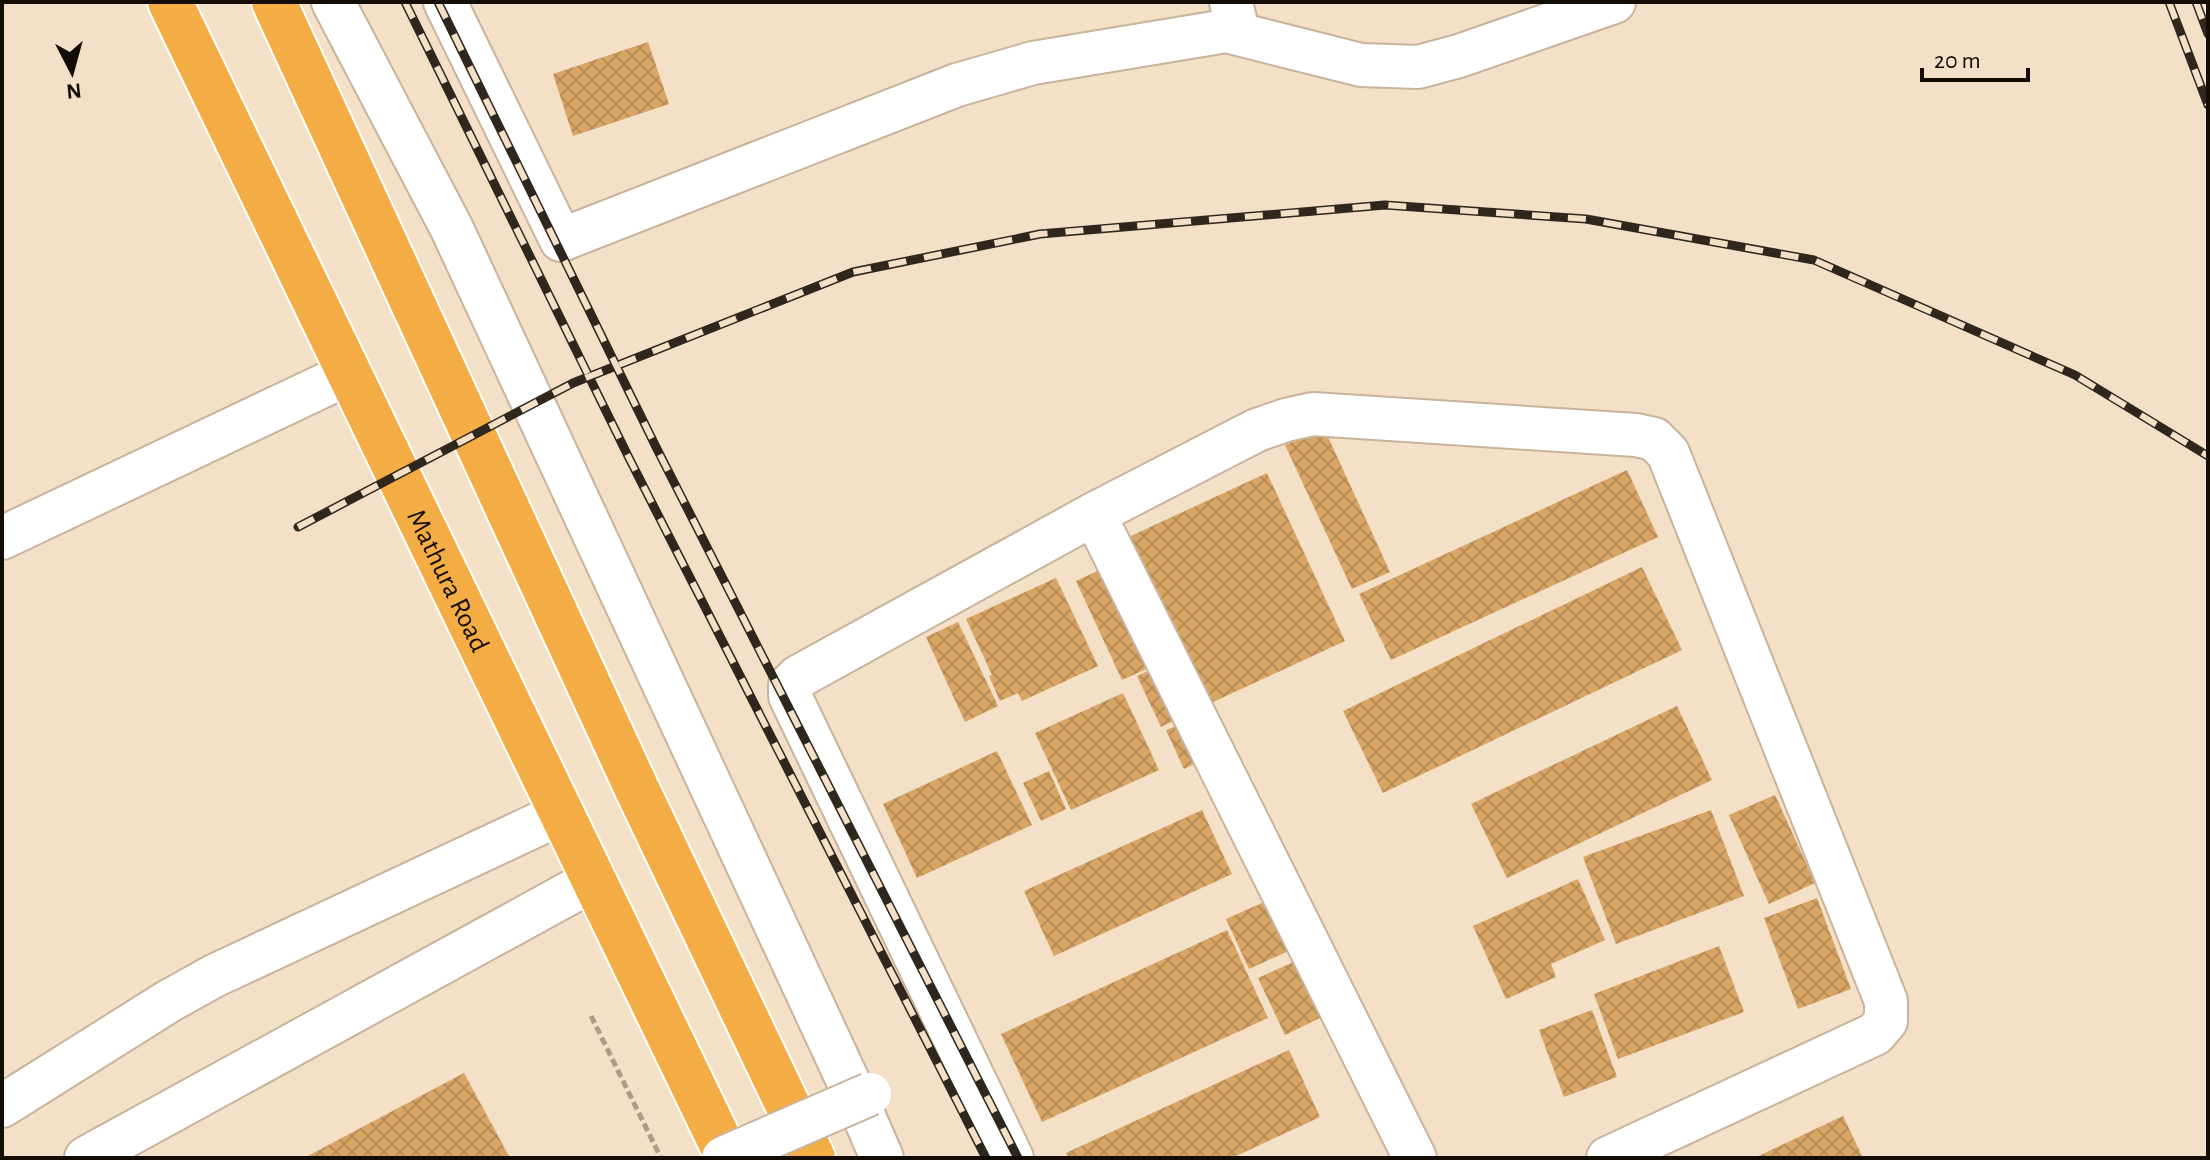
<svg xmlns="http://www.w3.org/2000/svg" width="2210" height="1160" viewBox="0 0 2210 1160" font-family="'Alegreya Sans',sans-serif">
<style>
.building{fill:url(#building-cross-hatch)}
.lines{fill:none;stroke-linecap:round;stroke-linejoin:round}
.minor-casing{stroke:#c8b49c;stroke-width:46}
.highway-casing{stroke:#fff;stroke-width:48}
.path{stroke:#ac9c89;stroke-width:5;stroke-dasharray:8 4;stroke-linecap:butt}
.minor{stroke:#fff;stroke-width:42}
.highway{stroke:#f4ac45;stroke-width:44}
.rail-casing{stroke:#2f271d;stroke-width:9}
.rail{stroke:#f4dfc7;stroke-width:6;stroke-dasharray:18;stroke-linecap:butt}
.minor-bridge-casing{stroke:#c8b49c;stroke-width:46;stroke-linecap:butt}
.minor-bridge{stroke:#fff;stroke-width:42}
.labels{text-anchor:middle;stroke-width:6;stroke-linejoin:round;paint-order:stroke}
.street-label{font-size:28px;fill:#140d05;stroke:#f4dfc7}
</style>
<defs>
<pattern id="building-cross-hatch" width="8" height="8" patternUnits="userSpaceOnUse" patternTransform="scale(2)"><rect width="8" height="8" fill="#d8a564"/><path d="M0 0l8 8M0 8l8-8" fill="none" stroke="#b88d55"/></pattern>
</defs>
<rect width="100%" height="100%" fill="#f4dfc7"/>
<!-- building -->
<g class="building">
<path d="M 648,42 L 669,104 L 573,136 L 553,74 Z"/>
<path d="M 1324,428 L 1390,572 L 1352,589 L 1285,445 Z"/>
<path d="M 1627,470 L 1658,537 L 1391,660 L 1359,594 Z"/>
<path d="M 1267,473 L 1345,641 L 1198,709 L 1120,541 Z"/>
<path d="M 1106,567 L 1153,666 L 1122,680 L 1076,581 Z"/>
<path d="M 1642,567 L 1682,650 L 1383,793 L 1343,711 Z"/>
<path d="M 1056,578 L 1098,666 L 1022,701 L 1018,693 L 1000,701 L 989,676 L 992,675 L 966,619 Z"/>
<path d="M 958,622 L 998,706 L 965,722 L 926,637 Z"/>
<path d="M 1156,667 L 1179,718 L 1161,727 L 1137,676 Z"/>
<path d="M 1123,693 L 1159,770 L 1071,810 L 1035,733 Z"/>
<path d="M 1677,706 L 1712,780 L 1507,878 L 1471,804 Z"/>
<path d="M 1184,723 L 1202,760 L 1184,769 L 1166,730 Z"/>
<path d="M 997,751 L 1032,825 L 917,878 L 883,804 Z"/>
<path d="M 1049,771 L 1066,809 L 1041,821 L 1023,783 Z"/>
<path d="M 1775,795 L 1815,883 L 1769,904 L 1729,815 Z"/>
<path d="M 1202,810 L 1232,874 L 1054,956 L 1024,891 Z"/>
<path d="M 1711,810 L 1744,896 L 1616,944 L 1583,857 Z"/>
<path d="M 1578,879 L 1605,940 L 1551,964 L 1556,977 L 1506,999 L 1473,926 Z"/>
<path d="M 1817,898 L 1851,989 L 1798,1009 L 1764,918 Z"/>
<path d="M 1271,899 L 1295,948 L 1249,969 L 1226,919 Z"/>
<path d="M 1227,930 L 1268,1018 L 1042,1122 L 1001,1034 Z"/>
<path d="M 1719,946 L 1744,1012 L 1618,1059 L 1594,994 Z"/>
<path d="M 1300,959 L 1326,1015 L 1285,1035 L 1258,978 Z"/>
<path d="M 1592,1010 L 1617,1077 L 1564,1097 L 1539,1030 Z"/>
<path d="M 1289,1050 L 1320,1117 L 1232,1158 L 1068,1158 L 1066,1153 Z"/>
<path d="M 464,1073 L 510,1158 L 304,1158 Z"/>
<path d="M 1843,1116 L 1863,1158 L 1754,1158 Z"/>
</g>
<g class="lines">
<!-- minor casing -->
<g class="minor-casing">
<g id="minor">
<path d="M 333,2 L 452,229 L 856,1098 L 882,1158"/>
<path d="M 445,2 L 561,240 L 957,85 L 1033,63 L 1226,31 L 1235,19 L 1231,2"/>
<path d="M 1226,31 L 1361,65 L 1418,67 L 1459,56 L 1614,2"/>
<path d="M 1094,514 L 1415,1158"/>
<path d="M 2,538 L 350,373"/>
<path d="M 2,1106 L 169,1001 L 214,976 L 562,813"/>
<path d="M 86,1158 L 595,879"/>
<path d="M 1012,1158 L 790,696 L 790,685 L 798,677 L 1094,514 L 1257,430 L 1286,420 L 1313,414 L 1636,435 L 1654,439 L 1668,453 L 1886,1001 L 1886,1021 L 1875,1034 L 1608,1158"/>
</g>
</g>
<!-- highway casing -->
<g class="highway-casing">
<g id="highway">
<path id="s1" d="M 170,2 L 728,1158"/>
<path d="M 274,2 L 635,785 L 813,1158"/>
</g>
</g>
<!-- path -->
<path class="path" d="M 591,1016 L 661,1158"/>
<!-- minor -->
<use href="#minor" class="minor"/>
<!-- highway -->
<use href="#highway" class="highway"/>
<!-- rail casing -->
<g class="rail-casing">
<g id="rail">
<path d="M 405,2 L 630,460 L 986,1158"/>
<path d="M 438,2 L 656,447 L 1018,1158"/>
<path d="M 2169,2 L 2208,105"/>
<path d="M 2196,2 L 2208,34"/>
<path d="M 298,527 L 573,383 L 853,272 L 1040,234 L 1385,205 L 1586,219 L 1814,260 L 2075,375 L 2208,456"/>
</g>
</g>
<!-- rail -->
<use href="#rail" class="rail"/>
<!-- minor-bridge casing -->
<g class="minor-bridge-casing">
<path id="minor-bridge" d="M 723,1158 L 870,1094"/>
</g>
<!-- minor-bridge -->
<use href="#minor-bridge" class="minor-bridge"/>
</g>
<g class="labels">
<!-- street labels -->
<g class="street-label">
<text dy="10" stroke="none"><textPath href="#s1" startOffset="642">Mathura Road</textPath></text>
</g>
</g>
<!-- border -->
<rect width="2210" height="1160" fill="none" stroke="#140d05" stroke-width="8"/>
<!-- north arrow -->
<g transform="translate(72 72) rotate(174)" stroke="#f4dfc7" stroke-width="6" paint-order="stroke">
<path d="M0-6L14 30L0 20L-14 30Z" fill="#140d05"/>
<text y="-12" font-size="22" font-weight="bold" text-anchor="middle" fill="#140d05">N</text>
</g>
<!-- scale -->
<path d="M1922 68v12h106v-12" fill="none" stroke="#140d05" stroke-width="4"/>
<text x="1934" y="68" font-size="24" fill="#140d05" stroke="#f4dfc7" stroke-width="6" paint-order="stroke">20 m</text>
</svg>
